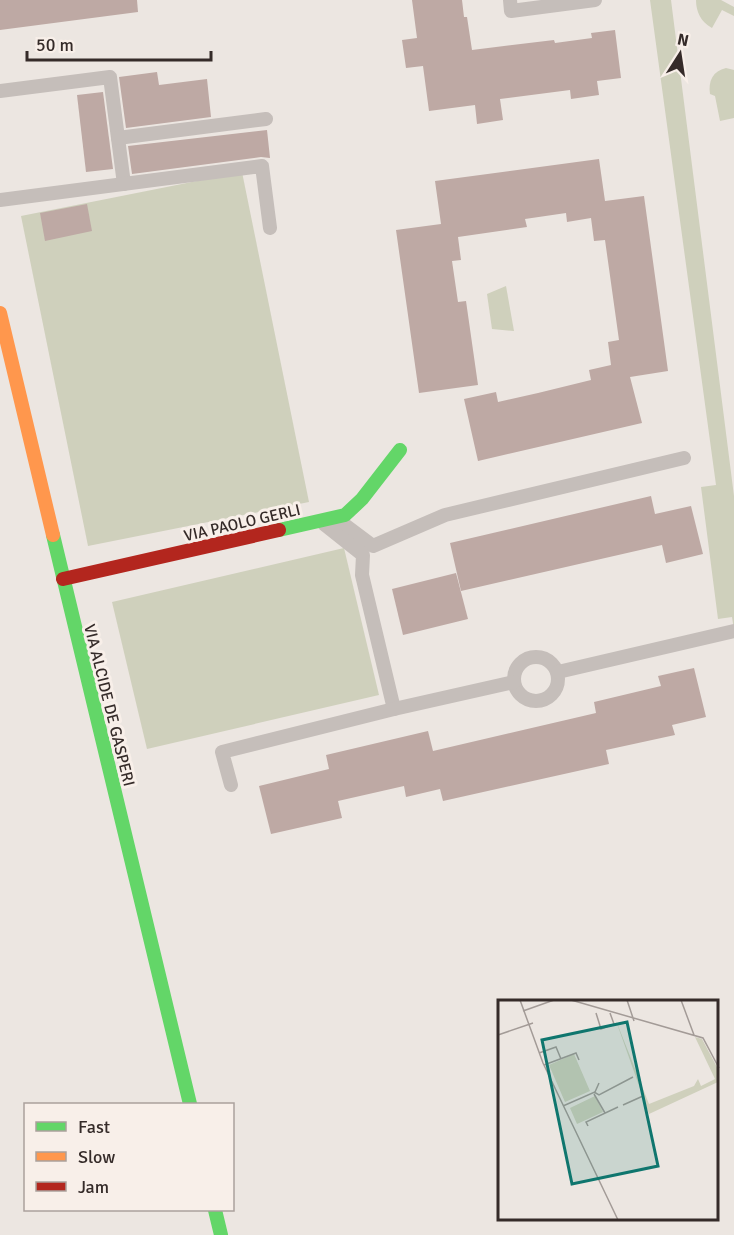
<svg xmlns="http://www.w3.org/2000/svg" width="734" height="1235" viewBox="0 0 734 1235" font-family="Signika,sans-serif">
<style>
.green{fill:#cfd0bc}
.building{fill:#bea9a4}
.lines{fill:none;stroke-linecap:round;stroke-linejoin:round}
.lane{stroke:#c5beba;stroke-width:14}
.fast{stroke:#63d668;stroke-width:14}
.slow{stroke:#ff974d;stroke-width:14}
.jam{stroke:#b3261e;stroke-width:14}
.labels{text-anchor:middle;stroke-width:6;stroke-linejoin:round;paint-order:stroke}
.street-label{font-size:16px;fill:#352b29;stroke:#f8efe9}
.inset-road{fill:none;stroke:#a39b97;stroke-width:1.5}
.view{fill:#0f766e;fill-opacity:0.15;stroke:#0f766e;stroke-width:3}
.inset-edge{fill:none;stroke:#352b29;stroke-width:3}
</style>
<rect width="100%" height="100%" fill="#ece6e1"/>
<!-- green -->
<g class="green">
<path d="M 650,0 L 671,0 L 734,496 L 734,630 L 732,617 L 718,619 L 701,487 L 716,485 Z"/>
<path d="M 696,0 L 721,0 L 734,7 L 734,16 L 722,10 L 712,28 C 701,22 696,12 696,0 Z"/>
<path d="M 726,68 L 734,70 L 734,118 L 720,121 L 715,96 L 710,94 C 708,81 713,71 726,68 Z"/>
<path d="M 242,172 L 309,502 L 88,546 L 21,216 Z"/>
<path d="M 506,286 L 514,331 L 492,329 L 487,294 Z"/>
<path d="M 344,548 L 379,695 L 147,749 L 112,602 Z"/>
</g>
<!-- building -->
<g class="building">
<path d="M 0,0 L 137,0 L 138,12 L 0,30 Z"/>
<path d="M 412,0 L 462,0 L 464,17 L 467,17 L 472,50 L 554,40 L 555,43 L 592,38 L 591,33 L 615,30 L 621,78 L 597,81 L 599,95 L 571,99 L 570,90 L 500,99 L 503,120 L 477,124 L 475,105 L 429,111 L 423,66 L 406,68 L 402,40 L 417,38 Z"/>
<path d="M 157,72 L 159,85 L 207,79 L 211,117 L 126,128 L 119,77 Z"/>
<path d="M 103,92 L 113,169 L 86,172 L 77,95 Z"/>
<path d="M 267,130 L 270,158 L 261,157 L 132,174 L 128,146 Z"/>
<path d="M 599,159 L 605,201 L 644,196 L 668,371 L 630,377 L 642,423 L 478,461 L 464,399 L 496,392 L 498,402 L 538,393 L 591,380 L 589,370 L 611,365 L 608,342 L 619,340 L 605,240 L 594,241 L 591,218 L 567,222 L 566,213 L 525,219 L 527,227 L 458,237 L 461,260 L 452,261 L 458,302 L 466,301 L 478,385 L 419,393 L 396,230 L 441,224 L 435,181 Z"/>
<path d="M 87,204 L 92,231 L 45,241 L 40,213 Z"/>
<path d="M 651,496 L 655,514 L 691,506 L 703,554 L 666,563 L 662,545 L 461,591 L 450,543 Z"/>
<path d="M 456,573 L 468,619 L 403,635 L 392,589 Z"/>
<path d="M 694,668 L 706,717 L 672,725 L 675,735 L 606,750 L 609,764 L 443,801 L 440,789 L 406,797 L 404,786 L 338,801 L 342,818 L 271,834 L 259,786 L 329,769 L 326,755 L 428,731 L 433,751 L 596,713 L 594,702 L 661,686 L 658,676 Z"/>
</g>
<g class="lines">
<!-- lane -->
<g class="lane">
<path d="M 510,0 L 511,11 L 595,0"/>
<path d="M 0,91 L 110,77 L 124,184"/>
<path d="M 118,138 L 266,119"/>
<path d="M 0,200 L 262,166 L 270,228"/>
<path d="M 337,519 L 373,546 L 445,515 L 684,458"/>
<path d="M 324,524 L 363,555 L 362,575 L 394,709"/>
<circle cx="536" cy="679" r="22"/>
<path d="M 558,672 L 734,631"/>
<path d="M 231,785 L 222,752 L 394,709 L 514,682"/>
</g>
<!-- fast -->
<g class="fast">
<path d="M 279,530 L 345,515 L 362,499 L 400,450"/>
<path d="M 53,535 L 190,1104"/>
<path d="M 215,1210 L 221,1235"/>
</g>
<!-- slow -->
<path class="slow" d="M 0,313 L 53,535"/>
<!-- jam -->
<path class="jam" d="M 63,579 L 279,530"/>
</g>
<g class="labels">
<!-- street labels -->
<g class="street-label">
<text transform="translate(242 522) rotate(-13)" y="6">VIA PAOLO GERLI</text>
<text transform="translate(110 705) rotate(76)" y="6">VIA ALCIDE DE GASPERI</text>
</g>
</g>
<!-- overview -->
<g transform="translate(498 1000)">
<rect width="220" height="220" fill="#ece6e1"/>
<path d="M 117,18 L 151,104 L 196,86 L 200,79 L 203,86 L 217,79 L 197,37 L 204,39 L 220,69 L 220,82 L 151,114 ZM 76,54 L 92,91 L 67,102 L 51,65 ZM 97,96 L 105,112 L 79,124 L 72,108 Z" fill="#cfd0bc"/>
<path class="inset-road" d="M 22,0 L 45,63 L 120,220M 73,0 L 205,38 L 221,68M 129,0 L 136,21M 183,0 L 196,35M 25,11 L 56,0M 98,13 L 103,29 L 116,24 L 112,13M 0,35 L 35,23M 41,53 L 58,47 L 63,59M 46,65 L 78,53 L 81,60M 96,92 L 101,95 L 135,77M 96,94 L 107,113M 125,105 L 145,96M 65,106 L 97,92 L 101,83M 90,126 L 88,122 L 120,107"/>
<path class="view" d="M 129,22 L 160,166 L 74,184 L 44,40 Z"/>
<rect width="220" height="220" class="inset-edge"/>
</g>
<!-- legend -->
<rect x="24" y="1103" width="210" height="108" fill="#f8efe9" stroke="#aaa19c" stroke-width="1.5"/>
<rect x="36" y="1122" width="30" height="9" fill="#63d668" stroke="#aaa19c" stroke-width="1.5"/>
<text x="78" y="1133" font-size="18" fill="#352b29">Fast</text>
<rect x="36" y="1152" width="30" height="9" fill="#ff974d" stroke="#aaa19c" stroke-width="1.5"/>
<text x="78" y="1163" font-size="18" fill="#352b29">Slow</text>
<rect x="36" y="1182" width="30" height="9" fill="#b3261e" stroke="#aaa19c" stroke-width="1.5"/>
<text x="78" y="1193" font-size="18" fill="#352b29">Jam</text>
<!-- north arrow -->
<g transform="translate(680 54) rotate(12)" stroke="#f8efe9" stroke-width="4.5" paint-order="stroke">
<path d="M0-4.5L10 22L0 15L-10 22Z" fill="#352b29"/>
<text y="-9" font-size="16" font-weight="bold" text-anchor="middle" fill="#352b29">N</text>
</g>
<!-- scale -->
<path d="M27 51v9h184v-9" fill="none" stroke="#352b29" stroke-width="3"/>
<text x="36" y="51" font-size="18" fill="#352b29" stroke="#f8efe9" stroke-width="4.5" paint-order="stroke">50 m</text>
</svg>
